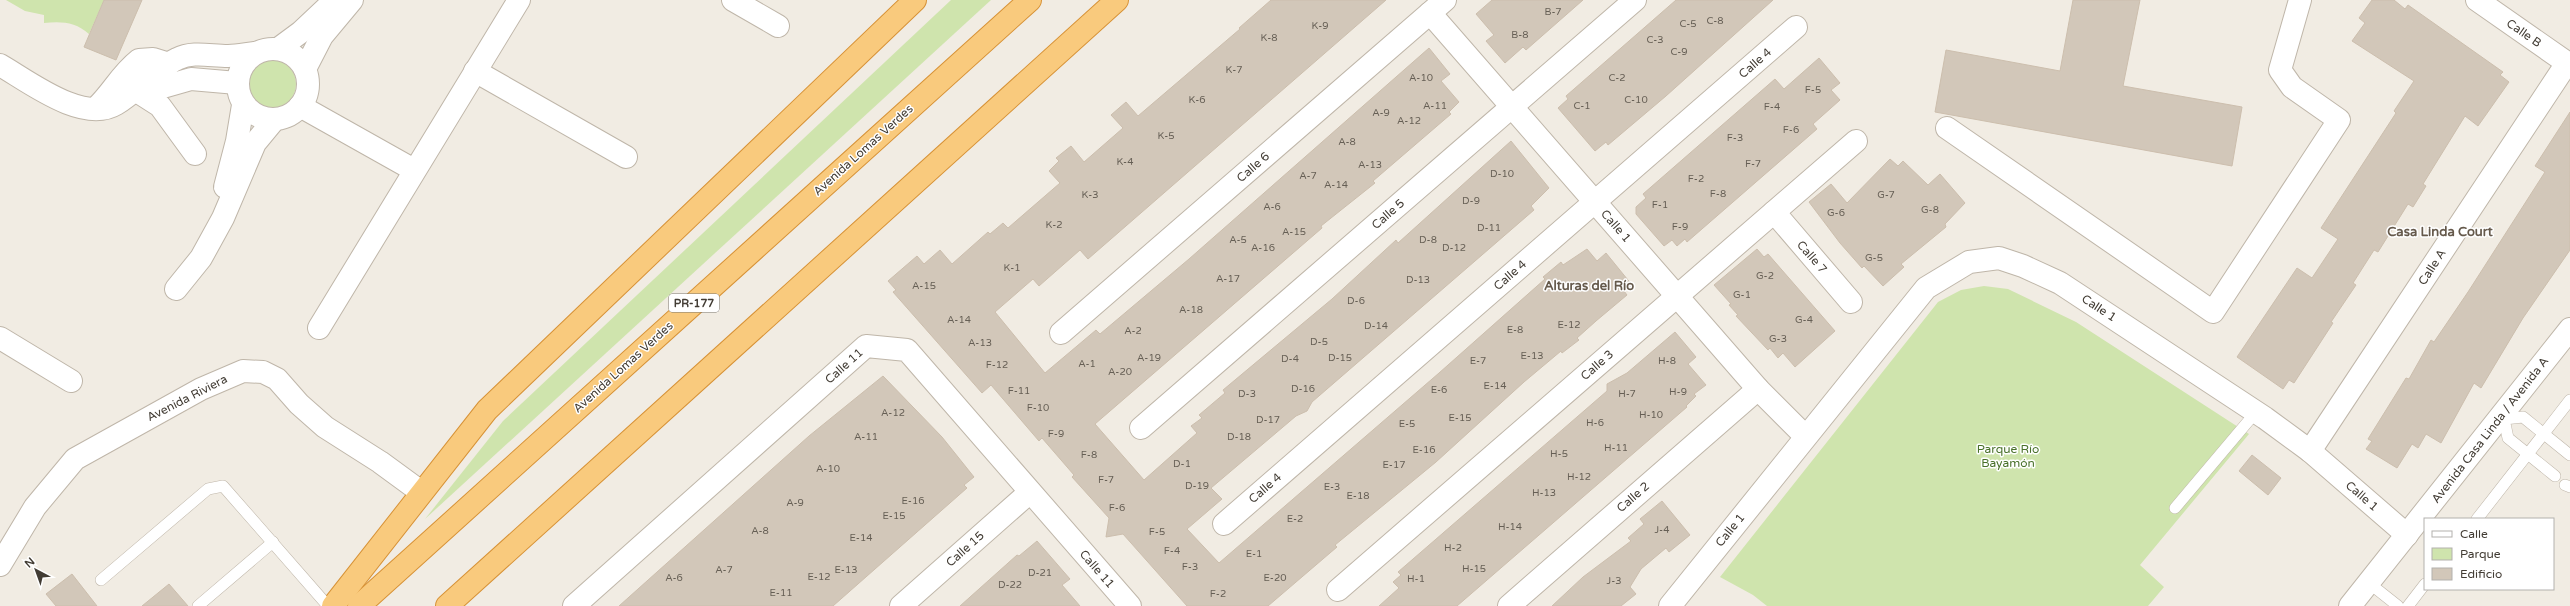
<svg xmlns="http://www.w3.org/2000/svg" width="2570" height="606" viewBox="0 0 2570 606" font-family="'Varela Round',sans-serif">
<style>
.green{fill:#cfe4ad}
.building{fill:#d2c7b9;stroke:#ccbead}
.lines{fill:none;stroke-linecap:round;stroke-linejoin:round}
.service-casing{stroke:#bfb6a9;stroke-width:12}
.minor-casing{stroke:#bfb6a9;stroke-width:24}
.tertiary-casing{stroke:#bfb6a9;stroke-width:24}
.trunk-casing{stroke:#d79237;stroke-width:24}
.service{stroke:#fff;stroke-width:11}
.minor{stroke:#fff;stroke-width:22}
.tertiary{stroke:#fff;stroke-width:22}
.trunk{stroke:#f9ca7d;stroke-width:22}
.labels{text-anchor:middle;stroke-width:3;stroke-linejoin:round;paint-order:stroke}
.number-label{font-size:10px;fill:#665f55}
.shield{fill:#fff;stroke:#7b7671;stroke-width:1}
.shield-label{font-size:11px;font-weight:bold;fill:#423c34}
.street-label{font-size:12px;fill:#423c34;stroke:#fff}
.park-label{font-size:12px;fill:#49712a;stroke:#fff}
.neighbourhood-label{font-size:13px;font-weight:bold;fill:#65594b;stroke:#fff}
</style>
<rect width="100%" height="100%" fill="#f1ece3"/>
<!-- green -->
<g class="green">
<path d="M 6,0 L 104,0 L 89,34 C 76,22 61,21 44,23 L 44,15 L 25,11 Z"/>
<path d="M 951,0 L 991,0 L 425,519 L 503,421 Z"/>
<circle cx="272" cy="84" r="24"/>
<path d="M 1984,286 L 2008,289 L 2076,322 L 2249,434 L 2140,565 L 2164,587 L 2148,606 L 1767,606 L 1753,595 L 1720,577 L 1938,302 L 1961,290 Z"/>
</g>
<!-- building -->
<g class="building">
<path d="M 104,0 L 142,0 L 116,60 L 84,47 Z"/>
<path d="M 1271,0 L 1386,0 L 1088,259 L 1080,250 L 1039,286 L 1033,279 L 995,312 L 1045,373 L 1096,330 L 1100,334 L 1189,259 L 1429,48 L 1450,74 L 1441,81 L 1459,102 L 1449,112 L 1451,114 L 1373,181 L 1375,183 L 1321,226 L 1322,228 L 1095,424 L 1144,480 L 1197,433 L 1191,426 L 1202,418 L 1199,415 L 1225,393 L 1223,390 L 1332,299 L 1396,240 L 1398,243 L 1511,141 L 1549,188 L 1531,206 L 1534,210 L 1312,402 L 1307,411 L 1296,416 L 1211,488 L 1222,499 L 1187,529 L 1219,563 L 1439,373 L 1545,279 L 1543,277 L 1561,262 L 1563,265 L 1587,249 L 1597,261 L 1606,253 L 1632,285 L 1624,291 L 1627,295 L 1596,321 L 1577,338 L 1579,340 L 1562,353 L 1561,351 L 1524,382 L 1436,462 L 1335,545 L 1337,547 L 1268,606 L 1187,606 L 1123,534 L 1106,537 L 1109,518 L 1072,477 L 1074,475 L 1042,438 L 1039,441 L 991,385 L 982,393 L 893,292 L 896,290 L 888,281 L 917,256 L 924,264 L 940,250 L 952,264 L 988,232 L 990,234 L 1003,223 L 1008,228 L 1060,183 L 1049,171 L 1059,161 L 1056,158 L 1071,146 L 1084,162 L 1123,128 L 1111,115 L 1126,102 L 1138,116 L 1240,29 L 1239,28 Z"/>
<path d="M 1492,0 L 1583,0 L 1526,50 L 1523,47 L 1505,63 L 1486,41 L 1494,35 L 1476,14 Z"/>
<path d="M 1676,0 L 1773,0 L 1666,96 L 1608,145 L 1606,142 L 1595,151 L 1558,108 L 1568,99 L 1566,96 Z"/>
<path d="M 2073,0 L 2140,0 L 2123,86 L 2242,107 L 2232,166 L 1935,112 L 1946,50 L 2060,71 Z"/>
<path d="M 2372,0 L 2394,0 L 2405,9 L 2408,5 L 2503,72 L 2500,75 L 2509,82 L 2478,126 L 2465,116 L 2423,184 L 2426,186 L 2413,207 L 2408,204 L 2378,252 L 2374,250 L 2353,283 L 2356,285 L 2331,322 L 2333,323 L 2294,383 L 2289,380 L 2283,389 L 2237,357 L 2297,268 L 2312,278 L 2338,239 L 2321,228 L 2396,113 L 2394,111 L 2414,81 L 2352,41 L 2365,23 L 2359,18 Z"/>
<path d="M 1819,58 L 1840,83 L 1831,90 L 1840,100 L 1813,124 L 1817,129 L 1687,242 L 1685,239 L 1677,246 L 1672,240 L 1664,246 L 1636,214 L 1636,207 L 1646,198 L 1643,194 L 1775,79 L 1784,89 Z"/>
<path d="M 2570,112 L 2570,250 L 2523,318 L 2481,388 L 2474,383 L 2441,443 L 2426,434 L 2418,448 L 2412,444 L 2397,468 L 2366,449 L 2372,441 L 2368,439 L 2406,378 L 2409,379 L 2431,340 L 2434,342 L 2468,292 L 2545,172 L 2535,166 Z"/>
<path d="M 1890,159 L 1898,166 L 1903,161 L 1928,185 L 1940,174 L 1965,203 L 1945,224 L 1946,227 L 1901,264 L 1904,267 L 1883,286 L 1864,266 L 1862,268 L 1840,243 L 1809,202 L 1831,184 L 1847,203 Z"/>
<path d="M 1757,249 L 1764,257 L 1768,254 L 1835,331 L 1795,367 L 1783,353 L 1778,358 L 1770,348 L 1768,350 L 1736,316 L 1738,315 L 1729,305 L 1731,304 L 1714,285 Z"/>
<path d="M 1675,332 L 1696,357 L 1688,364 L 1706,385 L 1694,394 L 1696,396 L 1686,406 L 1687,407 L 1457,606 L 1379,606 L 1399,588 L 1393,582 L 1401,575 L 1398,572 L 1607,391 L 1607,384 L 1627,373 Z"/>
<path d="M 883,376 L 942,437 L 974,477 L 964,485 L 967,488 L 833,606 L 619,606 L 809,436 Z"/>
<path d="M 2252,455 L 2281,478 L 2268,495 L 2239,471 Z"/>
<path d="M 1662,501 L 1690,535 L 1669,552 L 1666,548 L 1641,569 L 1630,587 L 1636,594 L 1621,606 L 1552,606 L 1583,577 L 1631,541 L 1628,538 L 1644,524 L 1640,519 Z"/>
<path d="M 1037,541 L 1070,579 L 1062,585 L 1080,606 L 960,606 L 1017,555 L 1019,556 Z"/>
<path d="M 72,574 L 97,606 L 56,606 L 46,594 Z"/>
<path d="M 169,584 L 188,606 L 142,606 Z"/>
</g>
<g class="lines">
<!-- service casing -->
<g class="service-casing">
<g id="service">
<path d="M 2500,416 L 2504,419 L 2523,417 L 2570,455"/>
<path d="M 2504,419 L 2508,438 L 2555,476"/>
<path d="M 2565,485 L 2570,487"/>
<path d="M 2175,508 L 2256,412"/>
<path d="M 2477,519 L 2570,400"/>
<path d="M 101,580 L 208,489 L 223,486 L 328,606"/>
<path d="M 2369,583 L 2398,606"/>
<path d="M 198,606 L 273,542"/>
<path d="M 2408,606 L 2425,584"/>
</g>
</g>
<!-- minor casing -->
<g class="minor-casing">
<g id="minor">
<path d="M 733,0 L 778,26"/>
<path d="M 2477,0 L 2570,65"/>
<path d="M 1430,13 L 1758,389 L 1805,436"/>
<path d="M 0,65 C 28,81 83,124 116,104 C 138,91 153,70 177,59 C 193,51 210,56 228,56 C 237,56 246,54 255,53"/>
<path d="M 475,71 L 626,157"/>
<path d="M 135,90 L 156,89 L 191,79 L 237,83"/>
<path d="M 135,90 L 160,106 L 195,154"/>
<path d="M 300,106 L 414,170"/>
<path d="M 96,108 C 113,92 120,75 139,60 L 153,59 L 169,64"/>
<path d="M 1947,128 L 2213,312 L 2339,120 L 2292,87 L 2280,70 L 2300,0"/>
<path d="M 1774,212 L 1851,302"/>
<path d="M 319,328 L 519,0"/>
<path d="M 1061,333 L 1445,0"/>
<path d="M 0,338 L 71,381"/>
<path d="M 1141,428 L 1635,0"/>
<path d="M 2310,451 L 2567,63"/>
<path d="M 1224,524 L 1796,27"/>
<path d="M 1338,590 L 1856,141"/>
<path d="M 574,606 L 866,346 L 907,350 L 1130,606"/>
<path d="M 901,606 L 1030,492"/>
<path d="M 1509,606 L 1758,389"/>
<path d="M 1670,606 L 1926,288 L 1969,262 L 1999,258 L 2023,266 L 2060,283 L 2265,418 L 2310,451 L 2407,535"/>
</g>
</g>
<!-- tertiary casing -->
<g class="tertiary-casing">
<g id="tertiary">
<circle cx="273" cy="84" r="35"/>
<path d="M 278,49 L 301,32 L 335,0"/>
<path d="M 305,69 L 322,36 L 352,0"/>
<path d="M 225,187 L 237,141 L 243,105"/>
<path d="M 176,289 L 201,258 L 223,218 L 255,143 L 274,120"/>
<path d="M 0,565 L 35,507 L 75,459 L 201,389 L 243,371 L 263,372 L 277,379 L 299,404 L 325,427 L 380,462 L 421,492"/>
<path d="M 2350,606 L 2570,329"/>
</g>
</g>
<!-- trunk casing -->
<g class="trunk-casing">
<g id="trunk">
<path d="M 333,606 L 487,410 L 915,0"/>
<path d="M 359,606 L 1030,0"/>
<path d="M 447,606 L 1117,0"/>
</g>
</g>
<!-- service -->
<use href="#service" class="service"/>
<!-- minor -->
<use href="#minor" class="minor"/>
<!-- tertiary -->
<use href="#tertiary" class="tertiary"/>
<!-- trunk -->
<use href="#trunk" class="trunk"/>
</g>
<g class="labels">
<!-- number labels -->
<g class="number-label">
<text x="1553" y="15">B-7</text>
<text x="1715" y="24">C-8</text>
<text x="1688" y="27">C-5</text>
<text x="1320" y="29">K-9</text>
<text x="1520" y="38">B-8</text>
<text x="1269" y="41">K-8</text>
<text x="1655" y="43">C-3</text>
<text x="1679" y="55">C-9</text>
<text x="1234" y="73">K-7</text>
<text x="1421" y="81">A-10</text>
<text x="1617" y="81">C-2</text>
<text x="1813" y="93">F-5</text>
<text x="1197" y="103">K-6</text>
<text x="1636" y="103">C-10</text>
<text x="1435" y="109">A-11</text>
<text x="1582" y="109">C-1</text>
<text x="1772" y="110">F-4</text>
<text x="1381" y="116">A-9</text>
<text x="1409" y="124">A-12</text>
<text x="1791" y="133">F-6</text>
<text x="1166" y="139">K-5</text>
<text x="1735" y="141">F-3</text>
<text x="1347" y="145">A-8</text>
<text x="1125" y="165">K-4</text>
<text x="1753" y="167">F-7</text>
<text x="1370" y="168">A-13</text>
<text x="1502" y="177">D-10</text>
<text x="1308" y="179">A-7</text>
<text x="1696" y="182">F-2</text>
<text x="1336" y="188">A-14</text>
<text x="1718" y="197">F-8</text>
<text x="1090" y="198">K-3</text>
<text x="1886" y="198">G-7</text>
<text x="1471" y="204">D-9</text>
<text x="1660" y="208">F-1</text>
<text x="1272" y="210">A-6</text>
<text x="1930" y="213">G-8</text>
<text x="1836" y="216">G-6</text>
<text x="1054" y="228">K-2</text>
<text x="1680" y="230">F-9</text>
<text x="1489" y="231">D-11</text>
<text x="1294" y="235">A-15</text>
<text x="1238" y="243">A-5</text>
<text x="1428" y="243">D-8</text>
<text x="1263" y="251">A-16</text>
<text x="1454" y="251">D-12</text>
<text x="1874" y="261">G-5</text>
<text x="1012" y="271">K-1</text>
<text x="1765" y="279">G-2</text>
<text x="1228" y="282">A-17</text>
<text x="1418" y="283">D-13</text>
<text x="924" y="289">A-15</text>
<text x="1742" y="298">G-1</text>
<text x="1356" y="304">D-6</text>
<text x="1191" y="313">A-18</text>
<text x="959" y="323">A-14</text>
<text x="1804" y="323">G-4</text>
<text x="1569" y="328">E-12</text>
<text x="1376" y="329">D-14</text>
<text x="1515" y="333">E-8</text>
<text x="1133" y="334">A-2</text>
<text x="1778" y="342">G-3</text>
<text x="1319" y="345">D-5</text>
<text x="980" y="346">A-13</text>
<text x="1532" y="359">E-13</text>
<text x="1149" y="361">A-19</text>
<text x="1340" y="361">D-15</text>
<text x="1290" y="362">D-4</text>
<text x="1478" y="364">E-7</text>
<text x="1667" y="364">H-8</text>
<text x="1087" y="367">A-1</text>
<text x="997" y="368">F-12</text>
<text x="1120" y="375">A-20</text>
<text x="1495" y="389">E-14</text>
<text x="1303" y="392">D-16</text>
<text x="1439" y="393">E-6</text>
<text x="1019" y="394">F-11</text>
<text x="1678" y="395">H-9</text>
<text x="1247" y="397">D-3</text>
<text x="1627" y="397">H-7</text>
<text x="1038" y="411">F-10</text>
<text x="893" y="416">A-12</text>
<text x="1651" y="418">H-10</text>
<text x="1460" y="421">E-15</text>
<text x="1268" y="423">D-17</text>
<text x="1595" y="426">H-6</text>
<text x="1407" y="427">E-5</text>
<text x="1056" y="437">F-9</text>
<text x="866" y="440">A-11</text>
<text x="1239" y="440">D-18</text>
<text x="1616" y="451">H-11</text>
<text x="1424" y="453">E-16</text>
<text x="1559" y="457">H-5</text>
<text x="1089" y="458">F-8</text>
<text x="1182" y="467">D-1</text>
<text x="1394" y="468">E-17</text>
<text x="828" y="472">A-10</text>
<text x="1579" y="480">H-12</text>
<text x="1106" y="483">F-7</text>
<text x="1197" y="489">D-19</text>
<text x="1332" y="490">E-3</text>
<text x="1544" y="496">H-13</text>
<text x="1358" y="499">E-18</text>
<text x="913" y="504">E-16</text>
<text x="795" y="506">A-9</text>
<text x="1117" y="511">F-6</text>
<text x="894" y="519">E-15</text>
<text x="1295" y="522">E-2</text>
<text x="1510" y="530">H-14</text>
<text x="1662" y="533">J-4</text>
<text x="760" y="534">A-8</text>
<text x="1157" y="535">F-5</text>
<text x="861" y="541">E-14</text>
<text x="1453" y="551">H-2</text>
<text x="1172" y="554">F-4</text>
<text x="1254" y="557">E-1</text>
<text x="1190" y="570">F-3</text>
<text x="1474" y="572">H-15</text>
<text x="724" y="573">A-7</text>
<text x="846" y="573">E-13</text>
<text x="1040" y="576">D-21</text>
<text x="819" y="580">E-12</text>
<text x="674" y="581">A-6</text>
<text x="1275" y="581">E-20</text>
<text x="1416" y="582">H-1</text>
<text x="1614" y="584">J-3</text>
<text x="1010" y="588">D-22</text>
<text x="781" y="596">E-11</text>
<text x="1218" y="597">F-2</text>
</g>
<!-- shield labels -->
<rect class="shield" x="669" y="294" width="50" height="18" rx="3"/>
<g class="shield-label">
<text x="694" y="307">PR-177</text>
</g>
<!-- street labels -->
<g class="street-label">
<text transform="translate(2524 33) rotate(35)" y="4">Calle B</text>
<text transform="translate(1755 63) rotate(-41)" y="4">Calle 4</text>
<text transform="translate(863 150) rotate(-42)" y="4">Avenida Lomas Verdes</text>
<text transform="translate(1253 167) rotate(-41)" y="4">Calle 6</text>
<text transform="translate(1388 214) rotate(-41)" y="4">Calle 5</text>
<text transform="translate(1616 226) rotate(49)" y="4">Calle 1</text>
<text transform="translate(1812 257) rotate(49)" y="4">Calle 7</text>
<text transform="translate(2432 267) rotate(-57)" y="4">Calle A</text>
<text transform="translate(1510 275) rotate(-41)" y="4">Calle 4</text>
<text transform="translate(2099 308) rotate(33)" y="4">Calle 1</text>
<text transform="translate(1597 365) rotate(-41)" y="4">Calle 3</text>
<text transform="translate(844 366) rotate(-42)" y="4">Calle 11</text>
<text transform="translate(623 367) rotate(-42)" y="4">Avenida Lomas Verdes</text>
<text transform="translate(187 398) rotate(-27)" y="4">Avenida Riviera</text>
<text transform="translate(2490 430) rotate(-52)" y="4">Avenida Casa Linda / Avenida A</text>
<text transform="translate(1265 488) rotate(-41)" y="4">Calle 4</text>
<text transform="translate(2362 496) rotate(41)" y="4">Calle 1</text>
<text transform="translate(1633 497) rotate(-41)" y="4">Calle 2</text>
<text transform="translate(1730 530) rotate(-51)" y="4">Calle 1</text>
<text transform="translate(965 549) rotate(-42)" y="4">Calle 15</text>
<text transform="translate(1097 569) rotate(49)" y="4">Calle 11</text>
</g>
<!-- park labels -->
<g class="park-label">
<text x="2008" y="453">Parque Río<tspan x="2008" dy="14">Bayamón</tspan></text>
</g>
<!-- neighbourhood labels -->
<g class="neighbourhood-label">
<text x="2440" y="236">Casa Linda Court</text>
<text x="1589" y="290">Alturas del Río</text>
</g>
</g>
<!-- legend -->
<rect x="2424" y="518" width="130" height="72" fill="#ffffff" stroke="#b3b1ae"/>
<rect x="2432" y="531" width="20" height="6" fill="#ffffff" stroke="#b3b1ae"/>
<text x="2460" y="538" font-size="12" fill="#423c34">Calle</text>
<rect x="2432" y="548" width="20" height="12" fill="#cfe4ad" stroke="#b3b1ae"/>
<text x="2460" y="558" font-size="12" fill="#423c34">Parque</text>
<rect x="2432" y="568" width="20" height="12" fill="#d2c7b9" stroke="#b3b1ae"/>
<text x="2460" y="578" font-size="12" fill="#423c34">Edificio</text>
<!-- north arrow -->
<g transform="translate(36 570) rotate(319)" stroke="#ffffff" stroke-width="3" paint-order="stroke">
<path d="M0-3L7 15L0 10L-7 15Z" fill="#423c34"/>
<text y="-6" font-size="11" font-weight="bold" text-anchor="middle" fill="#423c34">N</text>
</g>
</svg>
